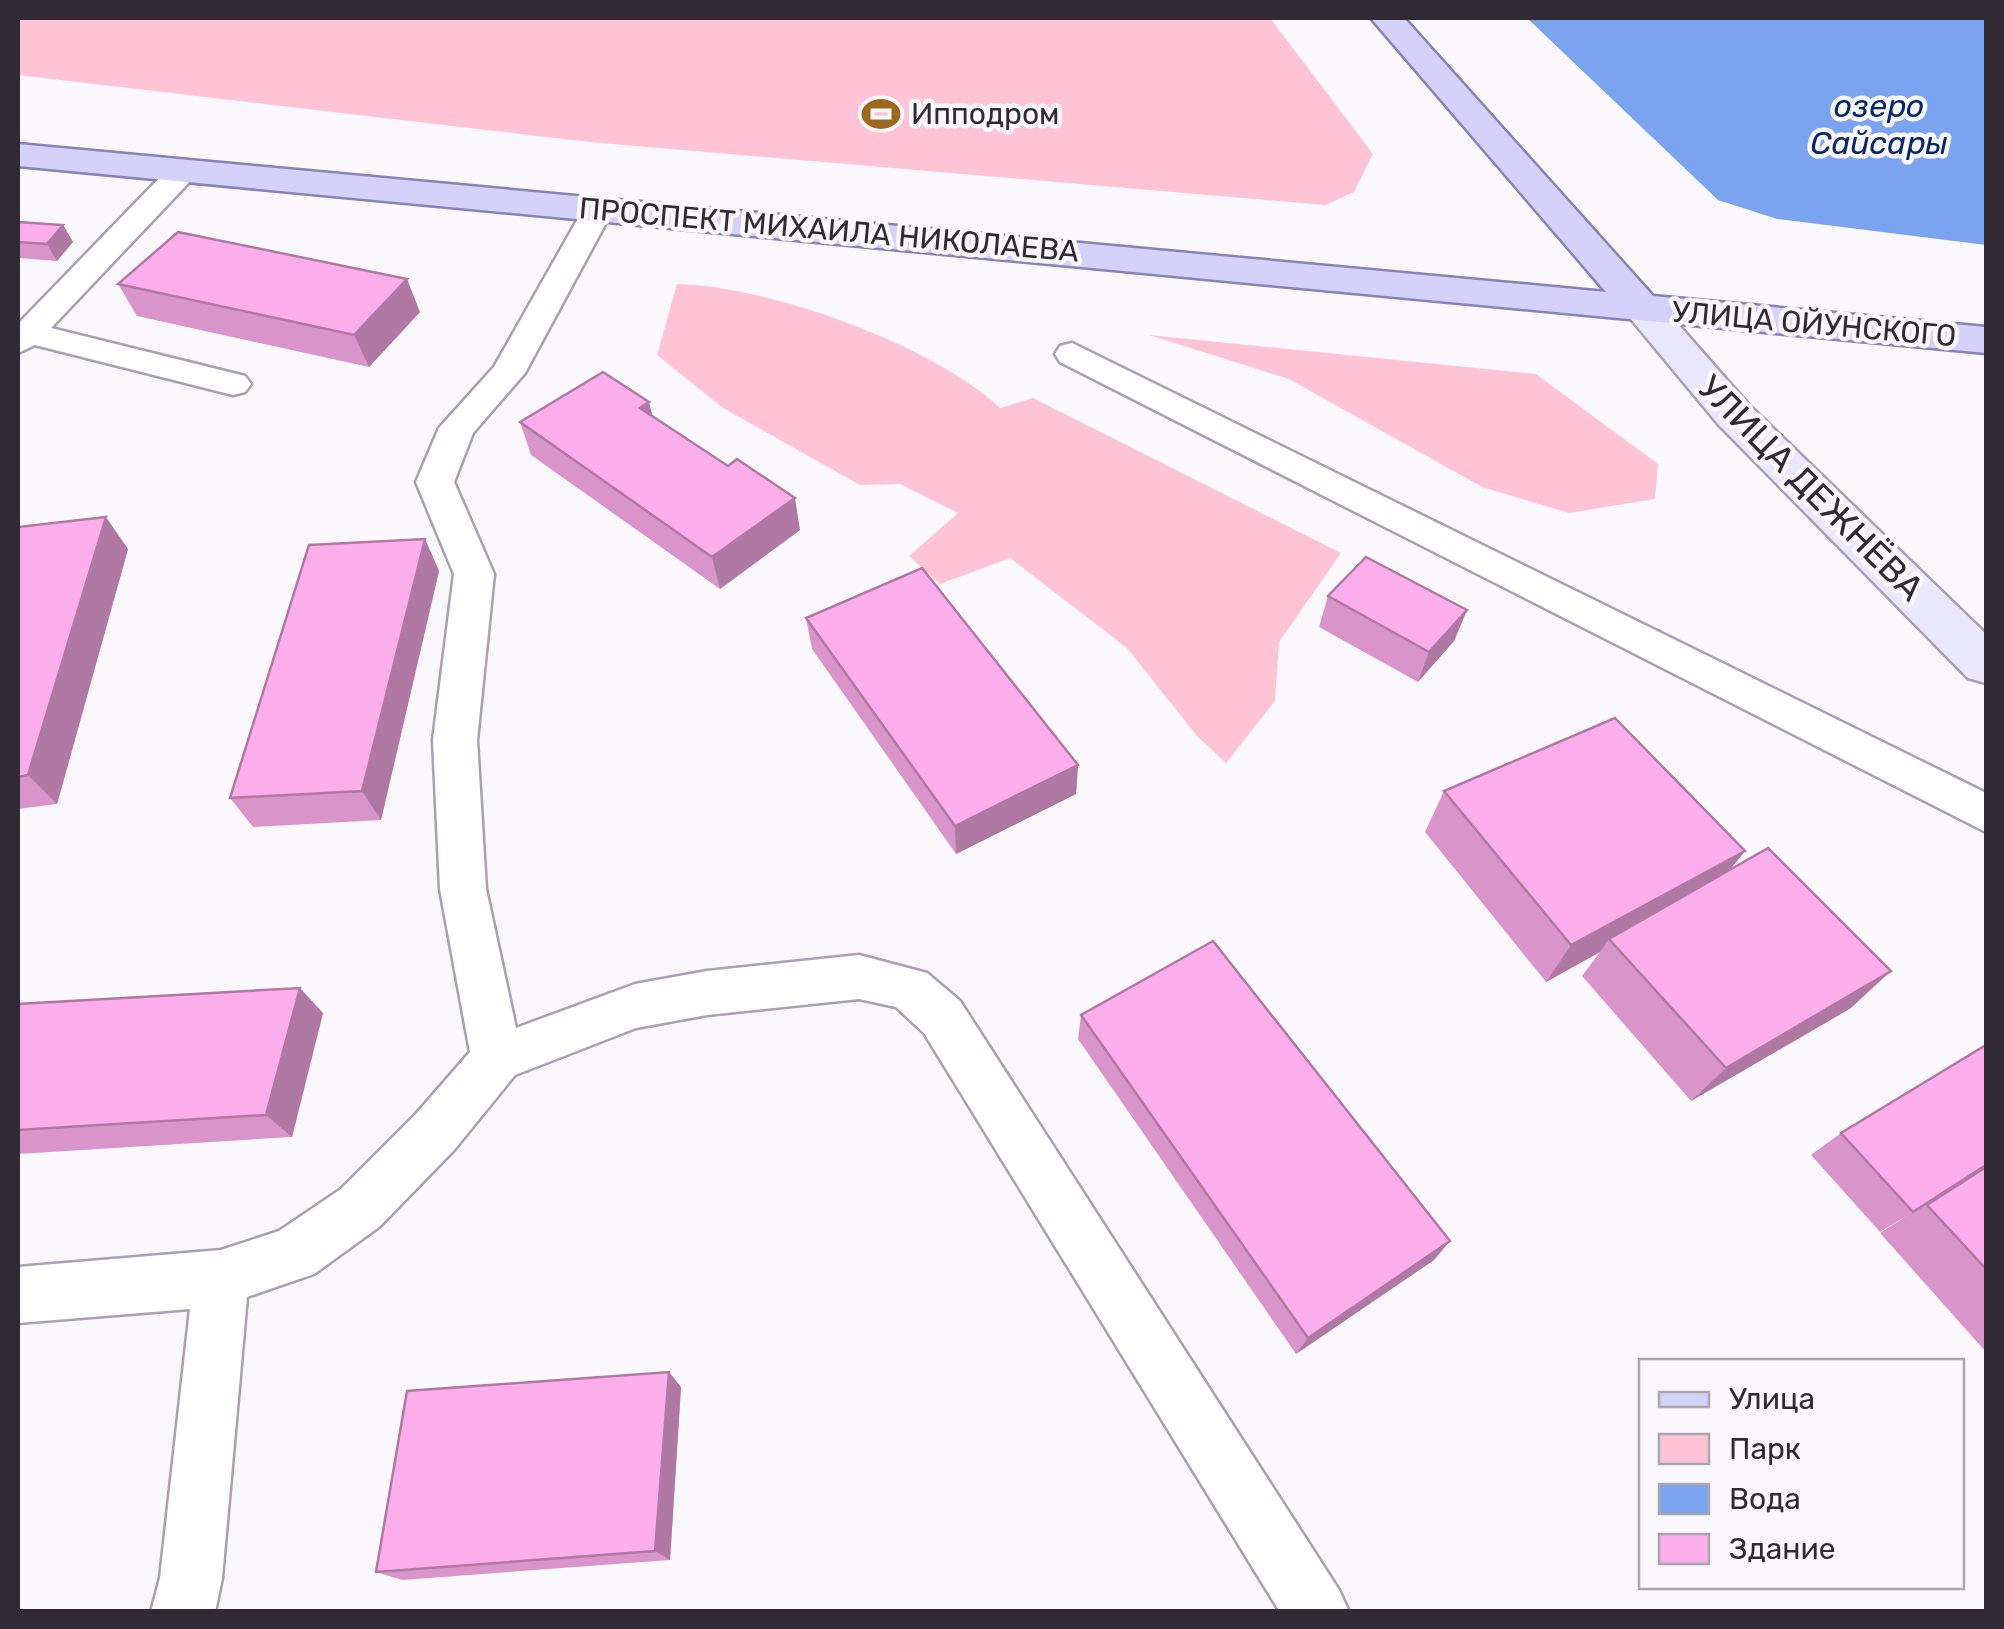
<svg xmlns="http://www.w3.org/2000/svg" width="2004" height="1629" viewBox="0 0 2004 1629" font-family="Rubik,sans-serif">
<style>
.green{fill:#fec3d5}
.water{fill:#7aa3f0}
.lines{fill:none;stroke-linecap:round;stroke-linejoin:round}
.lane-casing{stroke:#aa9fb4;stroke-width:5}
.secondary-casing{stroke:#aa9fb4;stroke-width:5}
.primary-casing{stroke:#8783b4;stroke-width:5}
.lane{fill:#fff;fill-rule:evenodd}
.secondary{fill:#e9e8fd;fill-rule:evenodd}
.primary{fill:#d4d1fb;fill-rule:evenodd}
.wall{fill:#d995ca}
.shaded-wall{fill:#b079a4}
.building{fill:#fcadeb;stroke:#b079a4;stroke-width:2.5}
.labels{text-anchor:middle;stroke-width:9;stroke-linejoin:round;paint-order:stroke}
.far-poi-label{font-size:30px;fill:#2f2a33;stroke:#faf8fd;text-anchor:start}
.far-street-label{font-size:30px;fill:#2f2a33;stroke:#faf8fd}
.far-water-label{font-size:32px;font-style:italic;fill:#062769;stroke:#faf8fd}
.street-label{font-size:35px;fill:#2f2a33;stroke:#faf8fd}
</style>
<rect width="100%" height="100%" fill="#faf8fd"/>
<!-- green -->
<g class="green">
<path d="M 18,18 L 1270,18 L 1373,154 L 1354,192 L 1326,205 L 590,142 L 18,75 Z"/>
<path d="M 677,284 C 769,286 933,345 1000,408 L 1033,398 L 1341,553 L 1279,642 L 1275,701 L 1226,763 L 1197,736 L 1127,648 L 1010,558 L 940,584 L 909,556 L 958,513 L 900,484 L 860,485 L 723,408 L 657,355 Z"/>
<path d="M 1149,335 L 1536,374 L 1658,464 L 1655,499 L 1569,513 L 1482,487 L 1289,379 Z"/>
</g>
<!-- water -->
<path class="water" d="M 1527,18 L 1986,18 L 1986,245 L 1777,219 L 1718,200 Z"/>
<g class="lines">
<!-- lane casing -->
<g class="lane-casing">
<g id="lane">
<path d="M 184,161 L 195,164 L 199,170 L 195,176 L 51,328 L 245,376 L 251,384 L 245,392 L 233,395 L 35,345 L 18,353 L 18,324 L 173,164 Z"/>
<path d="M 599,199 L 610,201 L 614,208 L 525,373 L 473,433 L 454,482 L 494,574 L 477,740 L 486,889 L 516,1028 L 635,984 L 707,971 L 859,955 L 927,973 L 960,1001 L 1339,1590 L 1349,1612 L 1280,1612 L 924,1033 L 896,1007 L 859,999 L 707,1015 L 636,1028 L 515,1075 L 454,1150 L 379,1227 L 314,1274 L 247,1297 L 222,1578 L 215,1612 L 151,1612 L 160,1578 L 190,1309 L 18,1323 L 18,1267 L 221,1250 L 279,1231 L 341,1189 L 416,1114 L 470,1052 L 440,889 L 433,740 L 454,574 L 416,482 L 439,428 L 494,367 L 584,208 L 588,201 Z"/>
<path d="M 1072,343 L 1986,793 L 1986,832 L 1060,362 L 1055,354 L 1060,346 Z"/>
</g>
</g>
<!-- secondary casing -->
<g class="secondary-casing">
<path id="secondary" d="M 1641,295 L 1655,298 L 1748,404 L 1986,634 L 1986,683 L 1968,678 L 1718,424 L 1621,307 L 1627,298 Z"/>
</g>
<!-- primary casing -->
<g class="primary-casing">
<path id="primary" d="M 1371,18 L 1404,18 L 1653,296 L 1986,327 L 1986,353 L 18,166 L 18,144 L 1606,292 Z"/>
</g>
<!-- lane -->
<use href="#lane" class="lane"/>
<!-- secondary -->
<use href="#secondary" class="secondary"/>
<!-- primary -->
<use href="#primary" class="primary"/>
</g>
<!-- wall -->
<g class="wall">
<path d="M 18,222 L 63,225 L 73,242 L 57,261 L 18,258 Z"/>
<path d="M 118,284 L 420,312 L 369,367 L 137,316 Z"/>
<path d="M 653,416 L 800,530 L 720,589 L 531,455 L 520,422 Z"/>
<path d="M 18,527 L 128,549 L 57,804 L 18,809 Z"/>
<path d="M 425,539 L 439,571 L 381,820 L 253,827 L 230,798 Z"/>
<path d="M 1328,596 L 1467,610 L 1454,641 L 1418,682 L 1319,627 Z"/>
<path d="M 806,618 L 1078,765 L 1076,794 L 956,854 L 812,649 Z"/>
<path d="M 1444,791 L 1745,851 L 1730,870 L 1851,1008 L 1691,1101 L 1582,976 L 1600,952 L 1546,982 L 1425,832 Z"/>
<path d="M 18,1004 L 323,1013 L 292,1137 L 18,1154 Z"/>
<path d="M 1081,1015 L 1434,1260 L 1296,1354 L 1078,1039 Z"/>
<path d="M 1841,1133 L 1986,1166 L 1986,1352 L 1880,1233 L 1908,1215 L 1880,1232 L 1811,1155 Z"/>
<path d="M 681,1387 L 670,1560 L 402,1580 L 376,1572 Z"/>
</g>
<!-- shaded-wall -->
<g class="shaded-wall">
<path d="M 63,225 L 73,242 L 57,261 L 47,244 Z"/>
<path d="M 407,279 L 420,312 L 369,367 L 354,335 Z"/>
<path d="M 649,402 L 657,434 L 640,408 Z"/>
<path d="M 795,498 L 800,530 L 720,589 L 712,557 Z"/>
<path d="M 106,517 L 128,549 L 57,804 L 28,775 Z"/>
<path d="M 425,539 L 439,571 L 381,820 L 362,791 Z"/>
<path d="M 1467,610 L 1454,641 L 1418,682 L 1429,652 Z"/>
<path d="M 1078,765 L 1076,794 L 956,854 L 955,826 Z"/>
<path d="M 1745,851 L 1713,890 L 1609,939 L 1600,952 L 1546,982 L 1571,945 Z"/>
<path d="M 1891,971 L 1851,1008 L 1691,1101 L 1726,1068 Z"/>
<path d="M 300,988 L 323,1013 L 292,1137 L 266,1115 Z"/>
<path d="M 1450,1241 L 1434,1260 L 1296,1354 L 1308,1338 Z"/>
<path d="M 669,1372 L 681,1387 L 670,1560 L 655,1551 Z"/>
</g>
<!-- building -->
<g class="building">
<path d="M 18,222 L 63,225 L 47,244 L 18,242 Z"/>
<path d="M 178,232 L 407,279 L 354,335 L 118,284 Z"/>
<path d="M 603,372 L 649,402 L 640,408 L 728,466 L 737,459 L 795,498 L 712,557 L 520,422 Z"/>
<path d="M 106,517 L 28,775 L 18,777 L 18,527 Z"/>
<path d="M 425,539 L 362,791 L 230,798 L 309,545 Z"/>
<path d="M 1366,557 L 1467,610 L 1429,652 L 1328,596 Z"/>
<path d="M 922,568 L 1078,765 L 955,826 L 806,618 Z"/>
<path d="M 1615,718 L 1745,851 L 1571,945 L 1444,791 Z"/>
<path d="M 1768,848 L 1891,971 L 1726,1068 L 1609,939 Z"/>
<path d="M 1213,941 L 1450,1241 L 1308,1338 L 1081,1015 Z"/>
<path d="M 300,988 L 266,1115 L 18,1130 L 18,1004 Z"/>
<path d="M 1986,1045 L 1986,1165 L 1913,1212 L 1841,1133 Z"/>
<path d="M 1986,1167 L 1986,1269 L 1927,1205 Z"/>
<path d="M 669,1372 L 655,1551 L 376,1572 L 407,1391 Z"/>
</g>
<!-- icons -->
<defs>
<g id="stadium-bare" transform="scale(3)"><path d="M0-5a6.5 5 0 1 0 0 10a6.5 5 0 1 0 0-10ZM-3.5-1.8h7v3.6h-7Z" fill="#9c681f" stroke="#faf8fd" stroke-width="2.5" paint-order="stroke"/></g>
</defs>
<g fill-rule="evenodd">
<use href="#stadium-bare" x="881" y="114"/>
</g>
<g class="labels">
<!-- far-poi labels -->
<g class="far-poi-label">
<text x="911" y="124">Ипподром</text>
</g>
<!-- far-street labels -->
<g class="far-street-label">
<text transform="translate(829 230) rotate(5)" y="10">ПРОСПЕКТ МИХАИЛА НИКОЛАЕВА</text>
<text transform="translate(1814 324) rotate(5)" y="10">УЛИЦА ОЙУНСКОГО</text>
</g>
<!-- far-water labels -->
<g class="far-water-label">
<text x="1879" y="117">озеро<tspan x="1879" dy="37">Сайсары</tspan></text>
</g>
<!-- street labels -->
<g class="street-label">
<text transform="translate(1811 488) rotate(45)" y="12">УЛИЦА ДЕЖНЁВА</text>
</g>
</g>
<!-- border -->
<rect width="2004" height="1629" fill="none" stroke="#2f2a33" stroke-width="40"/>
<!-- legend -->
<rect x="1639" y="1359" width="325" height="230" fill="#faf8fd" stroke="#a9a6ac" stroke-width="2.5"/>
<rect x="1659" y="1392" width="50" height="15" fill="#d4d1fb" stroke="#a9a6ac" stroke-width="2.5"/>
<text x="1729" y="1409" font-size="30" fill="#2f2a33">Улица</text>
<rect x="1659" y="1434" width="50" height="30" fill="#fec3d5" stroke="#a9a6ac" stroke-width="2.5"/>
<text x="1729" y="1459" font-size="30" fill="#2f2a33">Парк</text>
<rect x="1659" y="1484" width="50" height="30" fill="#7aa3f0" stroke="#a9a6ac" stroke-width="2.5"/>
<text x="1729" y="1509" font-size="30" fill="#2f2a33">Вода</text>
<rect x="1659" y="1534" width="50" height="30" fill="#fcadeb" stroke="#a9a6ac" stroke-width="2.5"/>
<text x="1729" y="1559" font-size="30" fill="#2f2a33">Здание</text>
</svg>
